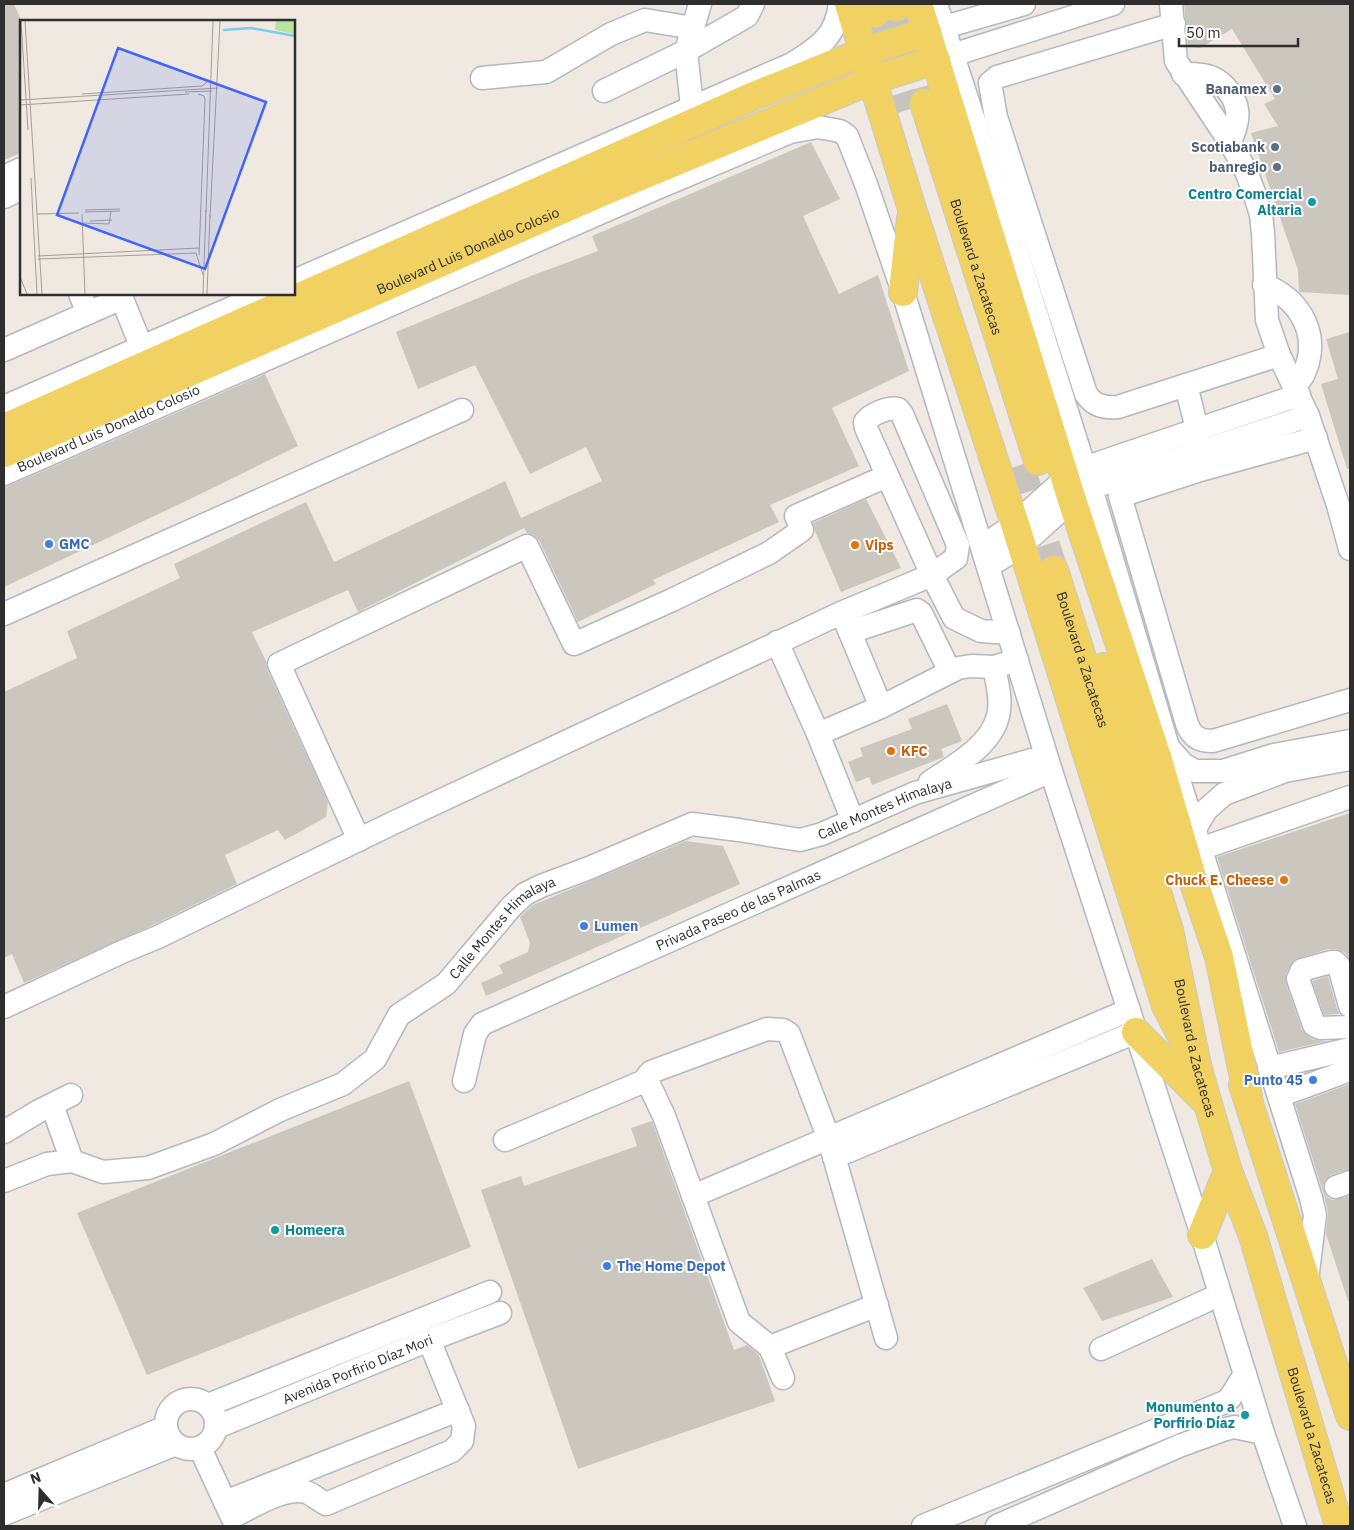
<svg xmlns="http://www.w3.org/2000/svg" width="1354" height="1530" viewBox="0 0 1354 1530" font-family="'IBM Plex Sans',sans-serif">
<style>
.building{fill:#cbc7bf}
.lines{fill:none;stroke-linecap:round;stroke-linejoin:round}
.major-tunnel{stroke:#c8c4bd;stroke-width:28;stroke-dasharray:28 14;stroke-linecap:butt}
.minor-casing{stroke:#b4b7c1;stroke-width:25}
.major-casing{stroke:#c9c9c9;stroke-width:30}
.minor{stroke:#fff;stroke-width:22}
.major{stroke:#f2d163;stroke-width:28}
.service-dot{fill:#5c6f8a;stroke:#fff;stroke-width:2}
.culture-dot{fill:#0f9aa8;stroke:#fff;stroke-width:2}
.shop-dot{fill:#3f7fe0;stroke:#fff;stroke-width:2}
.food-dot{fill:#e8710a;stroke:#fff;stroke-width:2}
.labels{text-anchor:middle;stroke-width:4;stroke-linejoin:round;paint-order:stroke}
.service-label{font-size:14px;font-weight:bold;fill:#4e5e75;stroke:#fff;text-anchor:end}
.culture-label{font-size:14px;font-weight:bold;fill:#0d838f;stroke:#fff;text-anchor:end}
.street-label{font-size:14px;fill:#2e2e2e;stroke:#fff}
.shop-label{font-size:14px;font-weight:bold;fill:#366cbe;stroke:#fff;text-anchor:start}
.food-label{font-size:14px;font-weight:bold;fill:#c56008;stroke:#fff;text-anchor:start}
.inset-river{fill:none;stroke:#75cff0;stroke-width:2.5}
.inset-road{fill:none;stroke:#a29e99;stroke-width:1}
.view{fill:#4264fb;fill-opacity:0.15;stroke:#4264fb;stroke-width:2.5}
.inset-edge{fill:none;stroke:#2e2e2e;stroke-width:2.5}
</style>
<rect width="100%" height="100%" fill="#efe9e1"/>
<!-- building -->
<g class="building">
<path d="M 4,4 L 14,4 L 21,20 L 21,153 L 4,160 Z"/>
<path d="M 1184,4 L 1350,4 L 1350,295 L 1299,292 L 1298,270 L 1251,133 L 1278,126 L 1264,104 L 1275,99 L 1232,29 L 1200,48 L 1188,47 Z"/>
<path d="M 811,142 L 840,199 L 803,216 L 839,294 L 878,275 L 909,371 L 832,408 L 859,466 L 770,505 L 779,522 L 653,580 L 656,584 L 578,622 L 539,540 L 534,535 L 527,533 L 524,528 L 358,612 L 348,590 L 252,632 L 266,661 L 267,669 L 328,802 L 326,817 L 285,840 L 278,830 L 225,855 L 237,884 L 153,925 L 24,983 L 12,954 L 4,958 L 4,692 L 77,658 L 67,631 L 180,578 L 174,564 L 306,502 L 334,562 L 505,481 L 521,518 L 602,481 L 586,447 L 530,474 L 475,365 L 418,389 L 396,332 L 531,276 L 598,251 L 592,236 Z"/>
<path d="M 1350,332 L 1350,469 L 1347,469 L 1321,384 L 1338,379 L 1326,339 Z"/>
<path d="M 265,374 L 298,446 L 186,501 L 4,587 L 4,488 Z"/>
<path d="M 866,499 L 901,568 L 841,592 L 815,531 L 813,523 Z"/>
<path d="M 947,704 L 962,741 L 941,749 L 944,757 L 872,785 L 869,777 L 856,782 L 848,762 L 863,756 L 860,748 L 912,729 L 908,719 Z"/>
<path d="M 1350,813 L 1350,960 L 1344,952 L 1335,949 L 1328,949 L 1294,960 L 1286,974 L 1286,983 L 1302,1030 L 1308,1036 L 1314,1040 L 1327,1041 L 1279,1052 L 1217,857 Z"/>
<path d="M 686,841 L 723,846 L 740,884 L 486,996 L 481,983 L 503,973 L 499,965 L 528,952 L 530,943 L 520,917 L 533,905 Z"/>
<path d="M 1328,976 L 1337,1009 L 1340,1014 L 1324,1015 L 1312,981 Z"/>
<path d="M 409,1081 L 471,1247 L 147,1375 L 77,1213 Z"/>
<path d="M 1350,1084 L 1350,1169 L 1331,1175 L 1326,1179 L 1323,1185 L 1324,1192 L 1327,1197 L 1333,1200 L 1350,1196 L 1350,1301 L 1348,1301 L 1326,1234 L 1328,1212 L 1324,1195 L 1295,1104 Z"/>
<path d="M 652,1121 L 734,1350 L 747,1345 L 759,1355 L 775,1401 L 578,1469 L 481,1190 L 521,1176 L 524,1186 L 637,1146 L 631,1128 Z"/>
<path d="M 1152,1259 L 1173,1297 L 1102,1321 L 1083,1288 Z"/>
</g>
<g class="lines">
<!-- major-tunnel -->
<g class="major-tunnel">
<path d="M 896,7 L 924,103"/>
<path d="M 875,13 L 907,110"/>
<path d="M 1020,465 L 1054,570"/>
</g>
<!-- minor casing -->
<g class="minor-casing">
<g id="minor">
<path d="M 936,4 L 1009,227 L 1091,488 L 1168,747 L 1183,764 L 1195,771 L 1223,771 L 1274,755 L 1350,741"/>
<path d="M 1171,4 L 1176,61 L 1230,142 L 1246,171 L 1255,195 L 1261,215 L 1263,233 L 1267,320 L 1279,355 L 1308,416 L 1338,505 L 1350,549"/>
<path d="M 1174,24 L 997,77 L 990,83 L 996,117 L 1086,394 C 1094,406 1104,408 1118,407 L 1279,355"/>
<path d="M 931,31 L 1024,4"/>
<path d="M 940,59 L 1113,4"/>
<path d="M 1183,74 C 1190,74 1197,74 1203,75 C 1223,78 1240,100 1237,120 C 1236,128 1233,135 1230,142"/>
<path d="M 482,78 L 546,72 L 611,34 L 645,20 L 693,28"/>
<path d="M 604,91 L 686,51 L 700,4"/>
<path d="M 692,107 L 686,51 L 747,16 L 753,4"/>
<path d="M 4,177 L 21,169"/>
<path d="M 4,197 L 21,189"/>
<path d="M 294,281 L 792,64 C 818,48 836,37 840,4"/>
<path d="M 1264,285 C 1296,297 1317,328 1308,362 C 1305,372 1302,380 1294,385"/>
<path d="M 80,294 L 88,313"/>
<path d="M 120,294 L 147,360"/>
<path d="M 4,350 L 122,298"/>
<path d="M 1186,385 L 1197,429 L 1197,442"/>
<path d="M 4,407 L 264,294"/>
<path d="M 1316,438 L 1197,471 L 1120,496 L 1187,724 C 1192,737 1199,741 1213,741 L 1350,700"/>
<path id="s1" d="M 4,474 L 657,188 L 790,132 L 818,127 L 840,131 L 847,136 L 866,184 L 903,292 L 1051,771 L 1202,1235 L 1263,1433"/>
<path d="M 983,546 L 1015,524 L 1066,478 L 1084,468 L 1299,395"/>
<path d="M 989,566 L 1021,546 L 1072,500 L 1091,488 L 1308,416"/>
<path d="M 4,614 L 462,410"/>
<path d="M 844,618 L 881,707"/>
<path d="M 850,632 L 917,610 L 921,613 L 950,672"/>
<path d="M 777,642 L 818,734 L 853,821"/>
<path d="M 818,734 L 881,707 L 958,668 L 971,666 L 994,667 L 1017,660"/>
<path d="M 1170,752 L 1311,1198 L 1315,1215 L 1307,1280"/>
<path d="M 930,782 C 954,766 991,746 998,716 C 1002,700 997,683 994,667"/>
<path d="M 1186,832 L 1195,829 L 1206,810 L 1224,794 L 1285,771 L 1350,759"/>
<path d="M 359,840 L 279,664 L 527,546 L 574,644 L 672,600 L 769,553 L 802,530 L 796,516 L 887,476"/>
<path d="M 1200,849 L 1350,797"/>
<path d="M 1350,1006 L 1339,966 L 1335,962 L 1331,962 L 1302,970 L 1298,979 L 1314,1025 L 1320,1028 L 1350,1027"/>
<path d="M 4,1007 L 124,951 L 158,937 L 393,823 L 841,613 L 932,575 L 956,558 L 958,545 L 902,414 L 898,409 C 888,407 871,414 865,422 L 866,428 L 932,575 L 954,618 L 981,631 L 1009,633"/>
<path d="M 1269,1068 L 1350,1049"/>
<path id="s2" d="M 464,1081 L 475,1034 L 482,1024 L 1051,771"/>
<path d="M 1279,1096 L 1350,1070"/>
<path d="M 52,1105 L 72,1161"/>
<path d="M 4,1132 L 39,1111 L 71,1095"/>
<path d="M 505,1140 L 647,1080"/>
<path d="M 834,1157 L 1136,1032"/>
<path id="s3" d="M 4,1181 L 47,1164 L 72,1161 L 103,1172 L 148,1168 L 214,1144 L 280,1110 L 343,1084 L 375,1059 L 399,1015 L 446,984 L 511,907 L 525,894 L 541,886 L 589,868 L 692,824 L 739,830 L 800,840 L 822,834 L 915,793 L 1046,756"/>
<path d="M 1336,1187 L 1350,1182"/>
<path d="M 693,1196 L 1129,1010"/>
<path d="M 770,1347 L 877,1305"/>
<path d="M 1101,1349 L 1219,1295"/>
<path d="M 783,1378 L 770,1347 L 739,1322 L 664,1116 L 647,1080 L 648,1075 L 651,1072 L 767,1029 L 783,1030 L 789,1034 L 829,1139 L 886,1338"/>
<circle cx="191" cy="1424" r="25"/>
<path d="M 208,1405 L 490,1292"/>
<path id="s4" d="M 217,1427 L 429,1340 L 500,1313"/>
<path d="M 200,1448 L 231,1515"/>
<path d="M 4,1495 L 166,1427"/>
<path d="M 225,1502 L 458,1410"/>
<path d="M 4,1514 L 176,1444"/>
<path d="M 232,1517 C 251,1508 284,1486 306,1492 C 312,1494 320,1501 326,1504 L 452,1451 L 462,1441 L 464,1426 L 429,1340"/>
<path d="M 923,1526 L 1225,1402 L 1230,1398 L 1245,1374"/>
<path d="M 997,1526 L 1179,1446 L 1223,1430 L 1234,1427 L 1263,1433 L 1295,1526"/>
</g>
</g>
<!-- major casing -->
<g class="major-casing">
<g id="major">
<path d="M 849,4 L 912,209 L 1015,524 L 1166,1006 L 1197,1065"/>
<path d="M 873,4 L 875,13"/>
<path d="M 894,4 L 896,7"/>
<path d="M 918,4 L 1072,500 L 1157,757 L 1192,877 L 1219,957 L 1249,1102"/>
<path id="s5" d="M 924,103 L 1038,461"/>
<path d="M 903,292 L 911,218"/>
<path d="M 4,428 L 749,98 L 863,52 L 927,32"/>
<path id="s6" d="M 4,453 L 607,190 L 872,80 L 936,60"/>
<path id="s7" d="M 1054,570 L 1169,930 L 1197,1065 L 1208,1104 L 1228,1171 L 1253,1236 L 1339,1526"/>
<path d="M 1104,667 L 1169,861"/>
<path d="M 1136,1032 L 1207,1103"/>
<path d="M 1243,1085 L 1350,1416"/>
<path d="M 1202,1235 L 1228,1171"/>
</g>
</g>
<!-- minor -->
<use href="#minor" class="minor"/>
<!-- major -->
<use href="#major" class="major"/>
</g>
<!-- markers -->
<g class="service-dot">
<circle cx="1277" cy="89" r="5"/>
<circle cx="1275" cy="147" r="5"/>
<circle cx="1277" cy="167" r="5"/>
</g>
<g class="culture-dot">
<circle cx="1312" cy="202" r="5"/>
<circle cx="275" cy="1230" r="5"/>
<circle cx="1245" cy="1415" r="5"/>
</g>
<g class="shop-dot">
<circle cx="49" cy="544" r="5"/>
<circle cx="584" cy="926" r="5"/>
<circle cx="1313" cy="1080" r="5"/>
<circle cx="607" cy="1266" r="5"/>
</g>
<g class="food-dot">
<circle cx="855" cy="545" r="5"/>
<circle cx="891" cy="751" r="5"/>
<circle cx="1284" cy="880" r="5"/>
</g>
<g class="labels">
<!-- service labels -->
<g class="service-label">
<text x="1267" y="94">Banamex</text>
<text x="1265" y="152">Scotiabank</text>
<text x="1267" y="172">banregio</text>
</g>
<!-- culture labels -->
<g class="culture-label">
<text x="1302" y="199">Centro Comercial<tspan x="1302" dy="16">Altaria</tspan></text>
<text x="285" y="1235" text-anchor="start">Homeera</text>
<text x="1235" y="1412">Monumento a<tspan x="1235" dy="16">Porfirio Díaz</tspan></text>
</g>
<!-- street labels -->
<g class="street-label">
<text dy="5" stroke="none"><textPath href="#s6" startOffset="506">Boulevard Luis Donaldo Colosio</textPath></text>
<text dy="5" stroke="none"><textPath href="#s5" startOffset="172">Boulevard a Zacatecas</textPath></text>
<text dy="5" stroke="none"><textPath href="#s1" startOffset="114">Boulevard Luis Donaldo Colosio</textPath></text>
<text dy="5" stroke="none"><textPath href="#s7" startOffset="94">Boulevard a Zacatecas</textPath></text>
<text dy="5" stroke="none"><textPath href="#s3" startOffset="1010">Calle Montes Himalaya</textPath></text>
<text dy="5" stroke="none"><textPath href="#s2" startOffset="341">Privada Paseo de las Palmas</textPath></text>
<text dy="5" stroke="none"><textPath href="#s3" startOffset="590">Calle Montes Himalaya</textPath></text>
<text dy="5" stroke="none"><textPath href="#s7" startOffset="499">Boulevard a Zacatecas</textPath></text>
<text dy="5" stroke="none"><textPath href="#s4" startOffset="152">Avenida Porfirio Díaz Mori</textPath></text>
<text dy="5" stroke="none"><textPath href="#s7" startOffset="904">Boulevard a Zacatecas</textPath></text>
</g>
<!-- shop labels -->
<g class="shop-label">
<text x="59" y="549">GMC</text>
<text x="594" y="931">Lumen</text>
<text x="1303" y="1085" text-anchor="end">Punto 45</text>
<text x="617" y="1271">The Home Depot</text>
</g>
<!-- food labels -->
<g class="food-label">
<text x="865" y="550">Vips</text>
<text x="901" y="756">KFC</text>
<text x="1274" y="885" text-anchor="end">Chuck E. Cheese</text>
</g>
</g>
<!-- overview -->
<g transform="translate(20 20)">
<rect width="275" height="275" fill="#efe9e1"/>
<path d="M 256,1 L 275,1 L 275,14 L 255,10 Z" fill="#b6e59e"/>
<path class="inset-river" d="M 203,10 L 231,8 L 275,16"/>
<path class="inset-road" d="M 1,1 L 8,110M 5,1 L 22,274M 165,72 L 192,71M 62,74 L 182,66 L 190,60M 178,74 L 184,76 L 185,79 L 179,235M 0,80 L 198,68M 0,85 L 169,74M 11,158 L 17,274M 65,190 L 100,189M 65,192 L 100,191M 186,192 L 193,1M 17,194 L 59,193M 62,194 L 65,274M 190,198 L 200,1M 70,201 L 92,200M 63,203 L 89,204 L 91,191M 18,236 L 179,228M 18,239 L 176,233 L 183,255M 0,257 L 7,274M 183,274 L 186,190M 187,274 L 190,195"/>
<path class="view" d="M 98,28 L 246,82 L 185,249 L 37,195 Z"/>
<rect width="275" height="275" class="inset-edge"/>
</g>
<!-- border -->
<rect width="1354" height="1530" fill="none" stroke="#2e2e2e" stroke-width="10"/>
<!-- north arrow -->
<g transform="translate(40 1490) rotate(340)" stroke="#ffffff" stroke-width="4" paint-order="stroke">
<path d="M0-4L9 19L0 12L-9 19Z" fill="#2e2e2e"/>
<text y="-8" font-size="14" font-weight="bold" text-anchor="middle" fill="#2e2e2e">N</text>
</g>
<!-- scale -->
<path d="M1179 38v8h119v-8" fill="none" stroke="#2e2e2e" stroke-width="2.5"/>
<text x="1186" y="38" font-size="15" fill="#2e2e2e" stroke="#ffffff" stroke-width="4" paint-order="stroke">50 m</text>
</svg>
